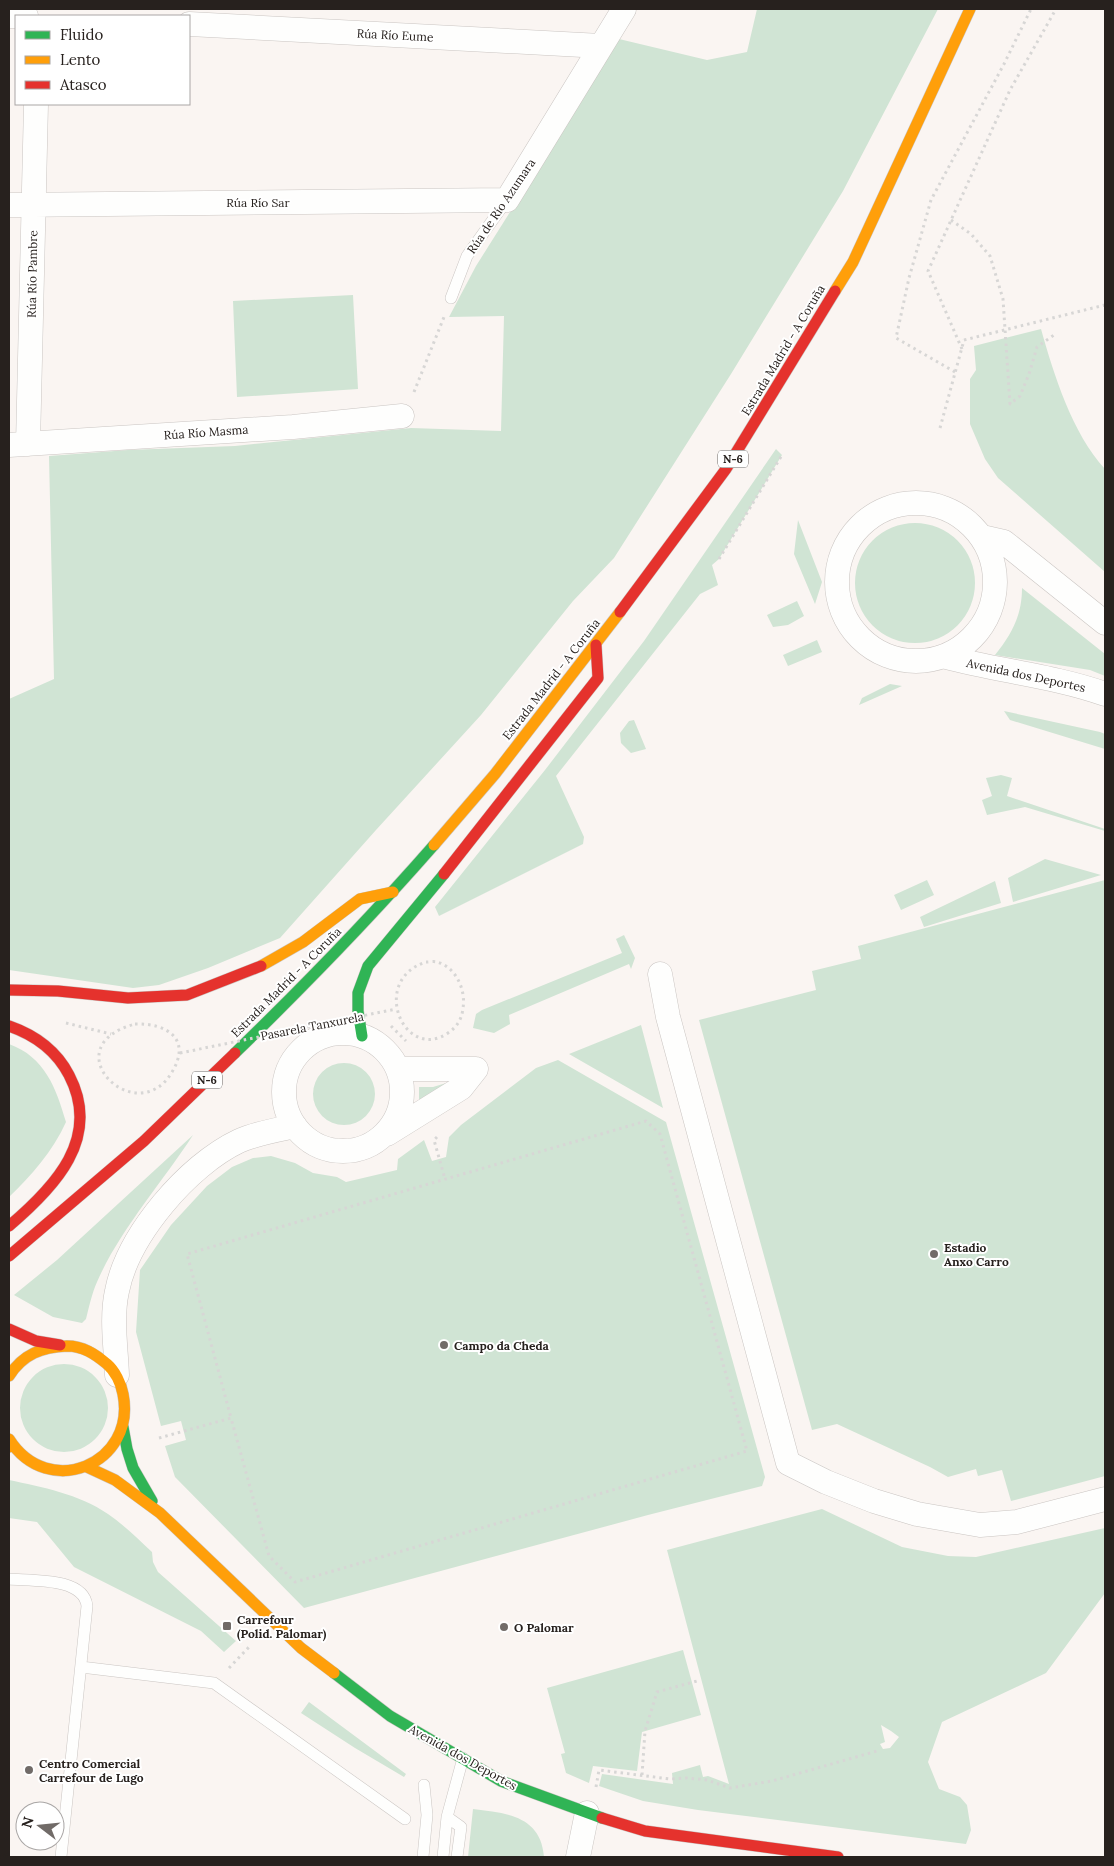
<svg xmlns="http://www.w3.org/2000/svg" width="1114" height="1866" viewBox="0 0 1114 1866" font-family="Lora,serif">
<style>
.green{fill:#d0e4d4;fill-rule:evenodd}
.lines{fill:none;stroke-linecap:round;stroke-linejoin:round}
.lane-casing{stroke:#cac5c2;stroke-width:12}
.street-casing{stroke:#cac5c2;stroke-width:25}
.fast-casing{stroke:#cac5c2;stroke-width:12}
.slow-casing{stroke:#cac5c2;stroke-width:12}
.jam-casing{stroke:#cac5c2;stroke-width:12}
.path{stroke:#d7d6d5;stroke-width:3;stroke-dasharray:2.5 4;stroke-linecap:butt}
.lane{stroke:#fefefd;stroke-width:11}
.street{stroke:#fefefd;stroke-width:24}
.fast{stroke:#30b455;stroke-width:11}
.slow{stroke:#ff9f0a;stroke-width:11}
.jam{stroke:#e5322d;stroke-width:11}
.path-bridge{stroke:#d7d6d5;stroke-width:3;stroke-dasharray:2.5 4;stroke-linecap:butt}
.poi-dot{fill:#716b68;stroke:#fff;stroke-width:2}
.labels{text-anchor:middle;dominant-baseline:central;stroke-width:4;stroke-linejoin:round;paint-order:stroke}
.shield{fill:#fff;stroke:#686462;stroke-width:1}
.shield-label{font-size:11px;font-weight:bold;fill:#27211e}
.street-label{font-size:12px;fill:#27211e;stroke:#fff}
.poi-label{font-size:12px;font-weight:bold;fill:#27211e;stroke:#fff;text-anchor:start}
</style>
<rect width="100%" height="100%" fill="#faf5f2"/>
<path class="green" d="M757,9H938L843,191L731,374L614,558L573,601L481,715L376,830L280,938L208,968L159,985L133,988L9,970V699L54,679L49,456L128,450L235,446L411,428L501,431L504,316L449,317L476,266L619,39L707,60L747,52Z
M353,295L358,389L237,397L233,301Z
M1041,329C1054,375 1072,433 1105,469V572L998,478L985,459L970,424V379L976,370L974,346Z
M776,449L782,455L719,559L712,565L718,585L700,594L556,776L584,837L583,844L439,916L435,907L545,770L644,641Z
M798,520L822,582L815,604L794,554Z
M855 583a60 60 0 1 1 120 0a60 60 0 1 1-120 0Z
M1022,588L1105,654V676L1090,670L995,655C1012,634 1022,615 1022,588Z
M797,601L804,616L788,625L773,627L767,615Z
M817,640L822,652L788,666L783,655Z
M890,684L902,686L859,705L862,698Z
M1004,711L1100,732L1105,734V749L1010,720Z
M634,720L646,749L631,753L621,743L620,733L629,721Z
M1001,775L1012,778L1007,796L1105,829V831L1025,807L987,815L982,800L992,796L986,778Z
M1045,859L1101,875L1013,902L1008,878Z
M927,880L934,895L901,910L894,895Z
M1105,880V1476L1011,1501L1002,1470L978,1476L976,1469L948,1477L930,1467L837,1424L812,1430L699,1020L816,990L812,971L861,959L858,946Z
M995,881L1001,903L924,927L920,917Z
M624,935L635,958L631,969L629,964L509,1015L510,1024L494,1033L473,1028L476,1014L482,1010L622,953L616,939Z
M641,1025L663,1108L569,1054Z
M9,1044C45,1057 56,1088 66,1122C53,1151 31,1176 9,1197Z
M558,1060L666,1122L765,1477L762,1486L648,1515L304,1608L175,1477L165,1446L186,1440L181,1421L161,1426L136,1332L140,1270L171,1225L207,1186L232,1167L253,1158L271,1156L295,1163L313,1173L337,1177L346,1182L397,1170L398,1159L424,1140L432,1161L446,1157L449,1137L461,1125L536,1068Z
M313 1094a31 31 0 1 1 62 0a31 31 0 1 1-62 0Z
M456,1080L419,1101V1087H433Z
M193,1135C162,1183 119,1231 97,1282C92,1293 89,1307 86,1319L82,1323L53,1317L14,1295L57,1260Z
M20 1408a44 44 0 1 1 88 0a44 44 0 1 1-88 0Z
M9,1480C42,1487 79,1494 108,1514C124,1525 138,1539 152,1552L153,1562L158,1572L236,1641L224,1652L201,1631L74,1567L37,1522L9,1518Z
M822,1509L902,1547L948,1556L976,1557L1105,1528V1593L1046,1673L942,1722L928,1762L939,1789L960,1797L967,1805L971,1830L966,1844L698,1810L643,1801L599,1786L602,1774L673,1784L672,1773L700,1765L703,1777L708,1776L729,1784L667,1550ZM881,1725L891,1731L899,1737L890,1748L883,1749L880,1744L885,1742Z
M683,1650L701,1715L642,1732L637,1771L593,1766L589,1783L566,1773L561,1754L565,1753L547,1688Z
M309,1702L406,1774L404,1777L355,1748L301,1713Z
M473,1809C507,1813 541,1816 544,1857H468Z"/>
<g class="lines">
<g class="lane-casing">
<path id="lane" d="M451,298L467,256L507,200
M9,1579C31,1581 84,1577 87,1606L61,1857
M81,1667L214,1683L405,1819
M447,1817L461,1827L457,1857
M423,1857L427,1815L424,1785
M443,1857L447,1817L463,1758"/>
</g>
<g class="street-casing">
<path id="street" d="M9,16H26
M189,24L601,46
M9,205L507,200L624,9
M28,444L36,104
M9,445L293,427L402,416
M837 582a79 79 0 1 1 158 0a79 79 0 1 1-158 0Z
M982,537L1004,542L1105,623
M946,657C999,671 1054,676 1105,694
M660,974L668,1017L788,1463L826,1482L874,1501L917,1514L980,1525L1017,1522L1105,1499
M284 1092a59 59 0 1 1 118 0a59 59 0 1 1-118 0Z
M398,1069H476
M387,1134L461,1088L476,1069
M117,1375C116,1348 111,1318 117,1291C128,1235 188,1165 239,1141C257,1133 276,1130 295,1126
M578,1857L587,1813"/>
</g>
<g class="fast-casing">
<path id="fast" d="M362,1036L358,1011V993L368,966L444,874
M235,1053C304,986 371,917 434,845
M123,1427L127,1449L133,1468L152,1501
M334,1673L390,1716L501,1781L602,1818"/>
</g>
<g class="slow-casing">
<path id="slow" d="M835,291L853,262L970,9
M434,845L495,774L620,612
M261,966L303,942L360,899L393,892
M9,1376C23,1354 42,1347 67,1346C83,1346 95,1354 107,1364C115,1371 121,1383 123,1394C137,1464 48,1501 9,1439
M9,1447L13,1446
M87,1467L115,1480L160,1513L301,1648L334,1673"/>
</g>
<g class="jam-casing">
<path id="jam" d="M620,612L726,469L835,291
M444,874L598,678L596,645
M9,990L58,991L128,998L187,995L261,966
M9,1026C35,1035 56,1050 69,1075C102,1138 55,1187 9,1226
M9,1256L144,1141L235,1053
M9,1329L36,1341L60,1345
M602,1818L645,1831L838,1857"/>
</g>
<path class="path" d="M951,220L971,234L990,256L1003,299L1010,404L1020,396L1029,374L1037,347L1054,335
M962,349L928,271L1010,90L1056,9
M955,372L896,338L909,278L931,200L1004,64L1031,9
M414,392L444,317
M940,428L964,340
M719,559L782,455
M426,962C429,962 434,961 437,962C456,967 466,990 463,1008C462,1019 457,1027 448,1033C404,1063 369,980 426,962Z
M66,1023L111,1034
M135,1024C167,1023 192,1039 172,1072C137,1132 50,1047 135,1024Z
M391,1026L406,1041
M437,1137L434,1140L445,1179
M159,1438L231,1418L269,1556L295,1582L747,1451L660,1134L646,1121L187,1254L231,1418
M229,1668L249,1647
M642,1775L645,1731L657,1692L697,1681
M596,1787L599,1770L670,1779L687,1778L707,1780L730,1788L772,1781L877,1751"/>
<use href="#lane" class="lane"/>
<use href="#street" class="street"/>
<use href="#fast" class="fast"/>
<use href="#slow" class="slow"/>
<use href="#jam" class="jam"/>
<path class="path-bridge" d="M964,340L1105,305
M180,1053L396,1009"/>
</g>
<g class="poi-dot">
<circle cx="934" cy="1254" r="5"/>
<circle cx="444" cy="1345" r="5"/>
<rect x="222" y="1621" width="10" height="10" rx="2.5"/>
<circle cx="504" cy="1627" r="5"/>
<circle cx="29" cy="1770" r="5"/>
</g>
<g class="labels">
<g class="shield">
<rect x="718" y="450.5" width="30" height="17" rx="4"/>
<rect x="192" y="1071.5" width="30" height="17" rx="4"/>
</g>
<g class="shield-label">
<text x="733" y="459">N-6</text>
<text x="207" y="1080">N-6</text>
</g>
<g class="street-label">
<text transform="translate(395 35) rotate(3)">Rúa Río Eume</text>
<text x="258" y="202">Rúa Río Sar</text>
<text transform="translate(501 206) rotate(-56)">Rúa de Río Azumara</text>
<text transform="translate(32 274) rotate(-89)">Rúa Río Pambre</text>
<text transform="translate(783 350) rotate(-59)">Estrada Madrid - A Coruña</text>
<text transform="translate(206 432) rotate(-4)">Rúa Río Masma</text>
<text transform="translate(1026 675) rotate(12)">Avenida dos Deportes</text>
<text transform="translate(551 679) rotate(-52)">Estrada Madrid - A Coruña</text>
<text transform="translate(286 982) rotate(-45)">Estrada Madrid - A Coruña</text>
<text transform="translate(312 1026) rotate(-11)">Pasarela Tanxurela</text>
<text transform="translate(463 1757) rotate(29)">Avenida dos Deportes</text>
</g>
<g class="poi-label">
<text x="944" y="1247">Estadio<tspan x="944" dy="14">Anxo Carro</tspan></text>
<text x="454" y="1345">Campo da Cheda</text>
<text x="237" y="1619">Carrefour<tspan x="237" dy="14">(Polid. Palomar)</tspan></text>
<text x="514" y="1627">O Palomar</text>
<text x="39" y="1763">Centro Comercial<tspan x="39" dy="14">Carrefour de Lugo</tspan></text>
</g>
</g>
<rect width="1114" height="1866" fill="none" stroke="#27211e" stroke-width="20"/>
<rect x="15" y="15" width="175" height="90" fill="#ffffff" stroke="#a9a6a5"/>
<rect x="25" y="31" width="25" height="8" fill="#30b455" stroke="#a9a6a5"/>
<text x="60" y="40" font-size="15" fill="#27211e">Fluido</text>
<rect x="25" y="56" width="25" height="8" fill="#ff9f0a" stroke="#a9a6a5"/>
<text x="60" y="65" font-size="15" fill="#27211e">Lento</text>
<rect x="25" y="81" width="25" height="8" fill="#e5322d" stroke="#a9a6a5"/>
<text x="60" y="90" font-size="15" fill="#27211e">Atasco</text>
<g transform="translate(40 1826) rotate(286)"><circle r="24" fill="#ffffff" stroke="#a9a6a5"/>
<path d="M0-4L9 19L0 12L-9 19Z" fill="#716b68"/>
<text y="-8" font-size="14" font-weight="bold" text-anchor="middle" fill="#27211e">N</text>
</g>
</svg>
